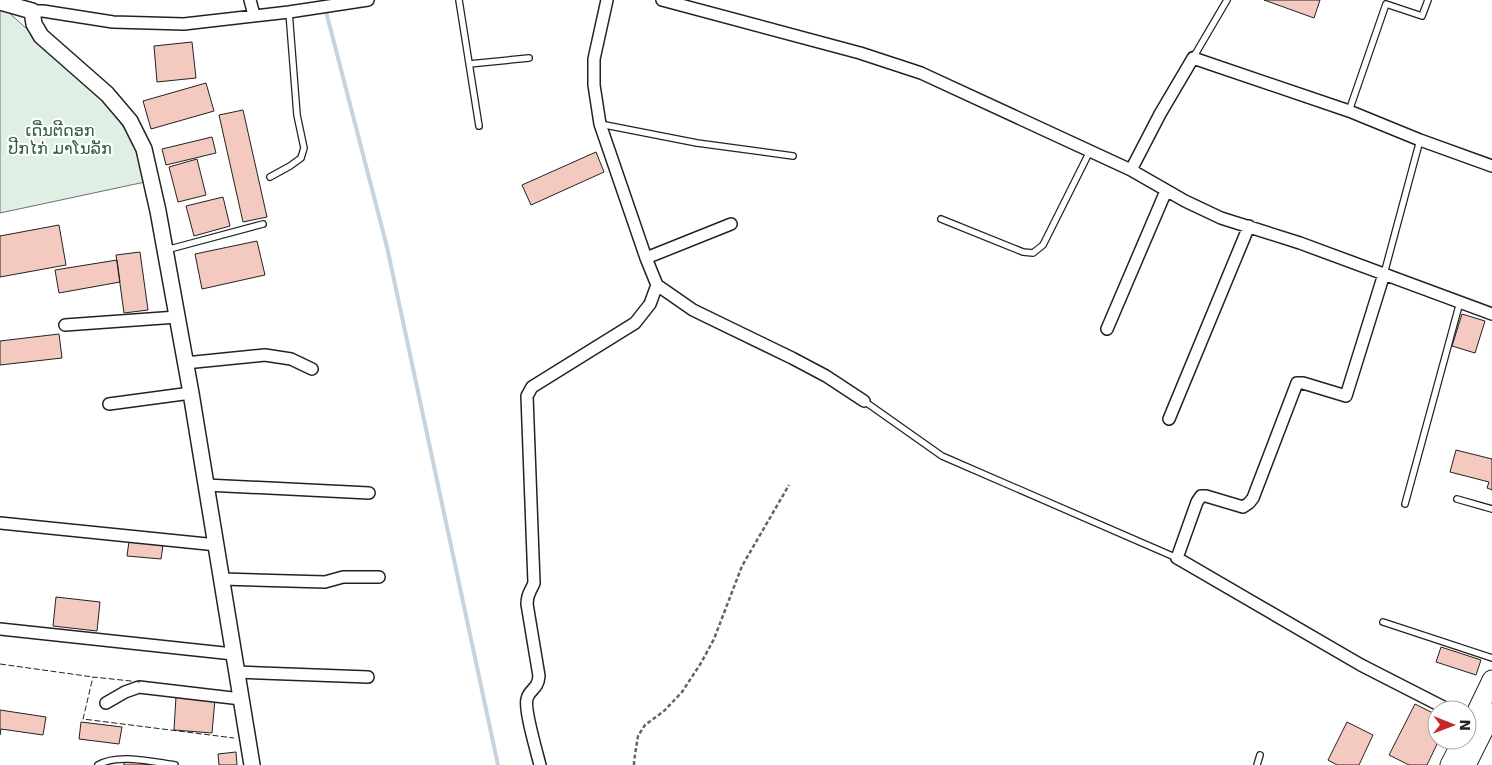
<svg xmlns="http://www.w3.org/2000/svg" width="1492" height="765" viewBox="0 0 1492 765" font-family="'DejaVu Sans','Noto Sans Lao',sans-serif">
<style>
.green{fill:#e0efe3;stroke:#6f6f6f}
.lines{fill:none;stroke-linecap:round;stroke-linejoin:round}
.stream{stroke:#c7d3dd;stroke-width:4}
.building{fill:#f3c9c0;stroke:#222}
.service-casing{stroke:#222;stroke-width:8}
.minor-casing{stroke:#222;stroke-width:14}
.tertiary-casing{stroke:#222;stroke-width:18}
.primary-casing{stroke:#222;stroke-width:21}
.path{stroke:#646464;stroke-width:2.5;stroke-dasharray:4 2.5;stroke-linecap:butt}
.service{stroke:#fff;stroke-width:5.5}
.minor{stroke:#fff;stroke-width:11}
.tertiary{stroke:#fff;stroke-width:15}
.primary{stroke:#fff;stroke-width:19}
.fence{stroke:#222;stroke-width:1;stroke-dasharray:6 2.5;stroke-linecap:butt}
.labels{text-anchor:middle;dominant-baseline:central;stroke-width:4;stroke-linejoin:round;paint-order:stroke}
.park-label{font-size:16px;fill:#2f5e38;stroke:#fff}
</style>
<rect width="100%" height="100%" fill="#fff"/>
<path class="green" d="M0,9L7,11L105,99L138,149L145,182L0,213Z"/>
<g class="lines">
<path class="stream" d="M323,0L387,247L498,765"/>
</g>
<path class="building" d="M1264,0H1320L1314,18Z
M192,42L196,78L157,82L154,46Z
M206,83L214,111L151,129L143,101Z
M243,110L267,217L243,222L219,115Z
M212,137L216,153L166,165L162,149Z
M596,152L604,172L531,205L522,185Z
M197,159L206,195L178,202L169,167Z
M223,197L230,226L194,236L186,206Z
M59,225L66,265L0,277V236Z
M257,241L265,275L202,289L195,254Z
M140,252L148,310L124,313L116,255Z
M117,260L120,282L59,293L55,270Z
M1462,314L1485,321L1475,353L1452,346Z
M59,334L62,358L0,365V341Z
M1456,450L1492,459V490L1487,488L1489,482L1450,472Z
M129,541L163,545L161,559L127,556Z
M56,597L100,602L97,631L53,626Z
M1441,647L1481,660L1476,675L1436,662Z
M176,696L215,699L212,733L174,730Z
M1415,704L1437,715V740H1439L1427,765H1409L1389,755Z
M0,710L46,717L43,735L1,729L0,735Z
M81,722L122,727L119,744L79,739Z
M1347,722L1373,735L1359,765H1337L1328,760Z
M236,752L237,765H219L218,754Z
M124,761L156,765H124Z"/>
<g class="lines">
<g class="service-casing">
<path id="service" d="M459,0L479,126
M1193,58L1227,0
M469,64L529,58
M1349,111L1386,4L1422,16L1428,0
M600,124L697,143L793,156
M270,177L290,166L301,158L304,148L297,115L289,12
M941,219L1023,252L1033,253L1043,245L1090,151
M166,250L263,224
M1384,274L1420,140
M864,401L942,456L1177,558
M1457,499L1492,509
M1405,504L1460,302
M1383,622L1492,658
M98,765C118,753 153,762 175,765
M1257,765L1260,755"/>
</g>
<g class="minor-casing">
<path id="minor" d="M250,0L254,15
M662,0L860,53L921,73L1131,170L1185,201L1221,218L1300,243L1492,314
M32,11H43L113,22L184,24L289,12L368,0
M1131,170L1160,114L1193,58L1349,111L1420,140L1492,166
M646,258L731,224
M1384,274L1346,396L1303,383H1297L1253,498L1249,503L1243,507L1206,496H1201L1197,502L1177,558L1361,665L1449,710
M657,285L693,310L792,358L826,376L864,401
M65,325L177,317
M1107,329L1166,191
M185,363L265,355L291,359L312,369
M109,404L191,393
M1169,419L1249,226
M206,485L369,493
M0,523L217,545
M222,579L325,582L343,577H379
M0,629L233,654
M236,672L368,677
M106,703L125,692L139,687L241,699
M540,765C537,753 524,709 527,699C529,689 538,690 539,676L527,604C527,593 531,591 534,583L527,396L532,387L635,323L650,304L657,285L646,258L600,124L594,85V59L607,0"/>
</g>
<g class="tertiary-casing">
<path id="tertiary" d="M0,2L32,11L34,24L41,36L107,94L130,121L144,149L158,211L191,393L252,765"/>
</g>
<g class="primary-casing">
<path id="primary" d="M1467,732L1492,680
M1450,765L1463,740
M1466,765L1492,713"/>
</g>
<path class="path" d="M634,765V761L638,736L645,725L664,711L682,692L701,663L714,639L742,566L789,485"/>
<use href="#service" class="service"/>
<use href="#minor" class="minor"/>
<use href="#tertiary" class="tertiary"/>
<use href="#primary" class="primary"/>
<path class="fence" d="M0,664L93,677
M140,682L93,677L83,719L234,738"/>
</g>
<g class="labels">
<g class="park-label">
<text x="60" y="130">ເດີ່ນຕີດອກ<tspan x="60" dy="18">ປີກໄກ່ ມາໂນລັກ</tspan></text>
</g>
</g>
<g transform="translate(1452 725) rotate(91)"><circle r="24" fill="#ffffff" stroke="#a7a7a7"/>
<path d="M0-4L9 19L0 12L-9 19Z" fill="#c62828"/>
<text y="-8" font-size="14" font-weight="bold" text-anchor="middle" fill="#222222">N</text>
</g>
</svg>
